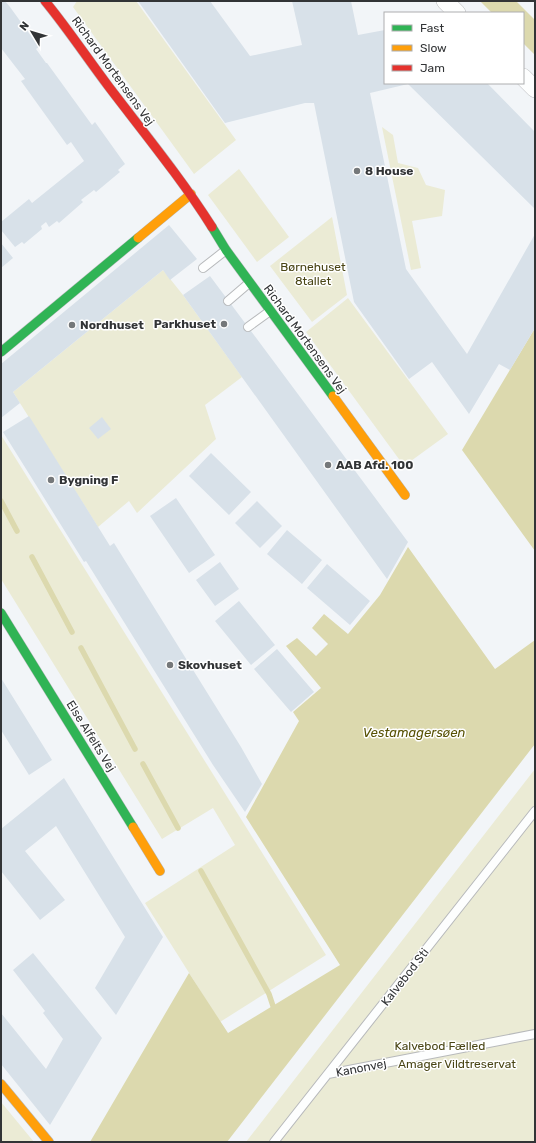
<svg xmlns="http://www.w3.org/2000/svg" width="536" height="1143" viewBox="0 0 536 1143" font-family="Rubik,sans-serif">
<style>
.green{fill:#ebebd5}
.water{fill:#dcd9ae}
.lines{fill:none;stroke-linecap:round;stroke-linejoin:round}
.stream{stroke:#dcd9ae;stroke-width:5.5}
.building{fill:#d8e1e9}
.lane-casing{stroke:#b7b9bb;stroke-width:10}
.street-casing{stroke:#b7b9bb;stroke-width:18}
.fast-casing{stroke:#b7b9bb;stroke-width:10}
.slow-casing{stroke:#b7b9bb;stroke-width:10}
.jam-casing{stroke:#b7b9bb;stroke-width:10}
.lane{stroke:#fdfefe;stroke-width:8}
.street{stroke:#fdfefe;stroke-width:17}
.fast{stroke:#30b455;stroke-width:9}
.slow{stroke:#ff9f0a;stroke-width:9}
.jam{stroke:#e5322d;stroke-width:9}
.poi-dot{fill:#75787a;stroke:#fff;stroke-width:1.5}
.labels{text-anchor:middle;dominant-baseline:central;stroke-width:3;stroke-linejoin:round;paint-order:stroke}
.street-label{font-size:12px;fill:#323436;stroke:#fff}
.poi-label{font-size:12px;font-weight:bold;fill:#323436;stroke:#fff;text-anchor:start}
.park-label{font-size:12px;fill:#494515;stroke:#fff}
.water-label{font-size:13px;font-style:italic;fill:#585204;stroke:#fff}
</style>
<rect width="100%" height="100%" fill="#f2f5f8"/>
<path class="green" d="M77,1H136L236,140L194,174L73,7Z
M382,127L393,135L398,163L418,168L426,185L445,190L442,216L412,221L421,268L411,270Z
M239,169L289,237L257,262L208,195Z
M332,217L347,295L312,322L270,266Z
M163,270L183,295L242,377L205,405L216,439L137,513L129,501L98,527L13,392Z
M348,298L448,434L404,466L306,332Z
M1,435L326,955L220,1022L145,903L235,845L213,808L162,839L1,579Z
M535,769V1142H246Z
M1,1102L34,1142H1Z"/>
<path class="water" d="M480,1H516L535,20V55L523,43V13H492Z
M535,328V551L462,450Z
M408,547L495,669L535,640V744L227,1142H90L189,973L228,1033L340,965L246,817L299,721L293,712L321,688L286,646L297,638L316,656L328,644L312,628L324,614L348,634L380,595Z"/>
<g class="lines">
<path class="stream" d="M1,501L17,531
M32,557L72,632
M81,648L135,749
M143,764L178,828
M201,871L269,994L273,1006"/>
</g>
<path class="building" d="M1,1H5L10,7L39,47L36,49L46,63H47L92,125L95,122L125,164L118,170L120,172L96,192L94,190L81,200L83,202L59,223L57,221L49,227L46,222L41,226L42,229L24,244L22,242L15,247L1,230V222L29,199L32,203L84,161L71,142L67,145L21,81L25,79L1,48Z
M138,1H210L250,56L302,45L292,1H351L358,35L385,30V83H487L535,132V209L408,84L370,93L406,269L467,354L535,234V328L510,370L499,364L469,414L432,362L409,379L354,302L314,103H305L225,123Z
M169,225L197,259L170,280L163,270L13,392L20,403L1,418V364Z
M1,243L13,258L1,268Z
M210,276L408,542L387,579L183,295Z
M29,416L110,546L114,543L241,747L262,784L245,812L213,765L86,561L84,562L3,432Z
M102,417L111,429L98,439L89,428Z
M211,453L251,492L229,515L189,476Z
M176,498L215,555L189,573L150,516Z
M257,501L282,526L260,548L235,523Z
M287,530L322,560L302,584L267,554Z
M220,562L239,589L215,606L196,580Z
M327,564L370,601L350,625L307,588Z
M239,601L275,645L251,665L215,621Z
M277,649L314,692L291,712L254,669Z
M1,678L52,760L29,775L1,730Z
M64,778L163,937L116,1015L95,988L125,937L56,826L25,851L65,900L40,920L1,871V829Z
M33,953L102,1038L50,1125L1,1064V1013L46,1069L63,1039L43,1013L45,1011L13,970Z"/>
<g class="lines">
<g class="lane-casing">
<path id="lane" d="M203,268L226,250
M228,301L249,283
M248,327L270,311
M328,1074L535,1034
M274,1142L535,811"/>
</g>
<g class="street-casing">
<path id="street" d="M445,1L457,13
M523,77L535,89"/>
</g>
<g class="fast-casing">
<path id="fast" d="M212,227L226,250L333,396
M1,352L138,238
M1,613L133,827"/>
</g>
<g class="slow-casing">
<path id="slow" d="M138,238L191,194
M333,396L405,495
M133,827L160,871
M1,1084L49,1142"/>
</g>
<g class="jam-casing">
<path id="jam" d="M45,1C68,29 87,58 109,87C144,133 181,178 212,227"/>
</g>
<use href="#lane" class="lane"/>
<use href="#street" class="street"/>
<use href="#fast" class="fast"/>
<use href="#slow" class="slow"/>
<use href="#jam" class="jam"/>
</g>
<g class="poi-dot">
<circle cx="357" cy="171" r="4"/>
<circle cx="224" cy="324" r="4"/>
<circle cx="72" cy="325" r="4"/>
<circle cx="328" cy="465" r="4"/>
<circle cx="51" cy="480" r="4"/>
<circle cx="170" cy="665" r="4"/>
</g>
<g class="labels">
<g class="street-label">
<text transform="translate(113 71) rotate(54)">Richard Mortensens Vej</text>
<text transform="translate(305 339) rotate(54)">Richard Mortensens Vej</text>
<text transform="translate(91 736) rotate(58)">Else Alfelts Vej</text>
<text transform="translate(405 977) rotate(-52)">Kalvebod Sti</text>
<text transform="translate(361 1068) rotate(-11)">Kanonvej</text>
</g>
<g class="poi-label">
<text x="365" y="171">8 House</text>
<text x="216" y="324" text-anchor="end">Parkhuset</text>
<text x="80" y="325">Nordhuset</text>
<text x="336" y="465">AAB Afd. 100</text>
<text x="59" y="480">Bygning F</text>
<text x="178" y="665">Skovhuset</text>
</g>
<g class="park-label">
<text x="313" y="267">Børnehuset<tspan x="313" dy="14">8tallet</tspan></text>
<text x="440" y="1046">Kalvebod Fælled</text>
<text x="457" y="1064">Amager Vildtreservat</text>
</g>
<g class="water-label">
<text x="414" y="732">Vestamagersøen</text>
</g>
</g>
<rect width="536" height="1143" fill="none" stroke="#323436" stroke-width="4"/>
<rect x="384" y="12" width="140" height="72" fill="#ffffff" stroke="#adaeaf"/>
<rect x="392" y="25" width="20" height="6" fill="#30b455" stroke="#adaeaf"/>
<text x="420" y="32" font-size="12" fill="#323436">Fast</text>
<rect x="392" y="45" width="20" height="6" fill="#ff9f0a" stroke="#adaeaf"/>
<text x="420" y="52" font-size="12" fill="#323436">Slow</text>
<rect x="392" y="65" width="20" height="6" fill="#e5322d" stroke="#adaeaf"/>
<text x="420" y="72" font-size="12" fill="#323436">Jam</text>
<g transform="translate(32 32) rotate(308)" stroke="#ffffff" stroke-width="3" paint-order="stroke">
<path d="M0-3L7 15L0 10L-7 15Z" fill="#323436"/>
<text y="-6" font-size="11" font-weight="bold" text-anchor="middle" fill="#323436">N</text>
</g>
</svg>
